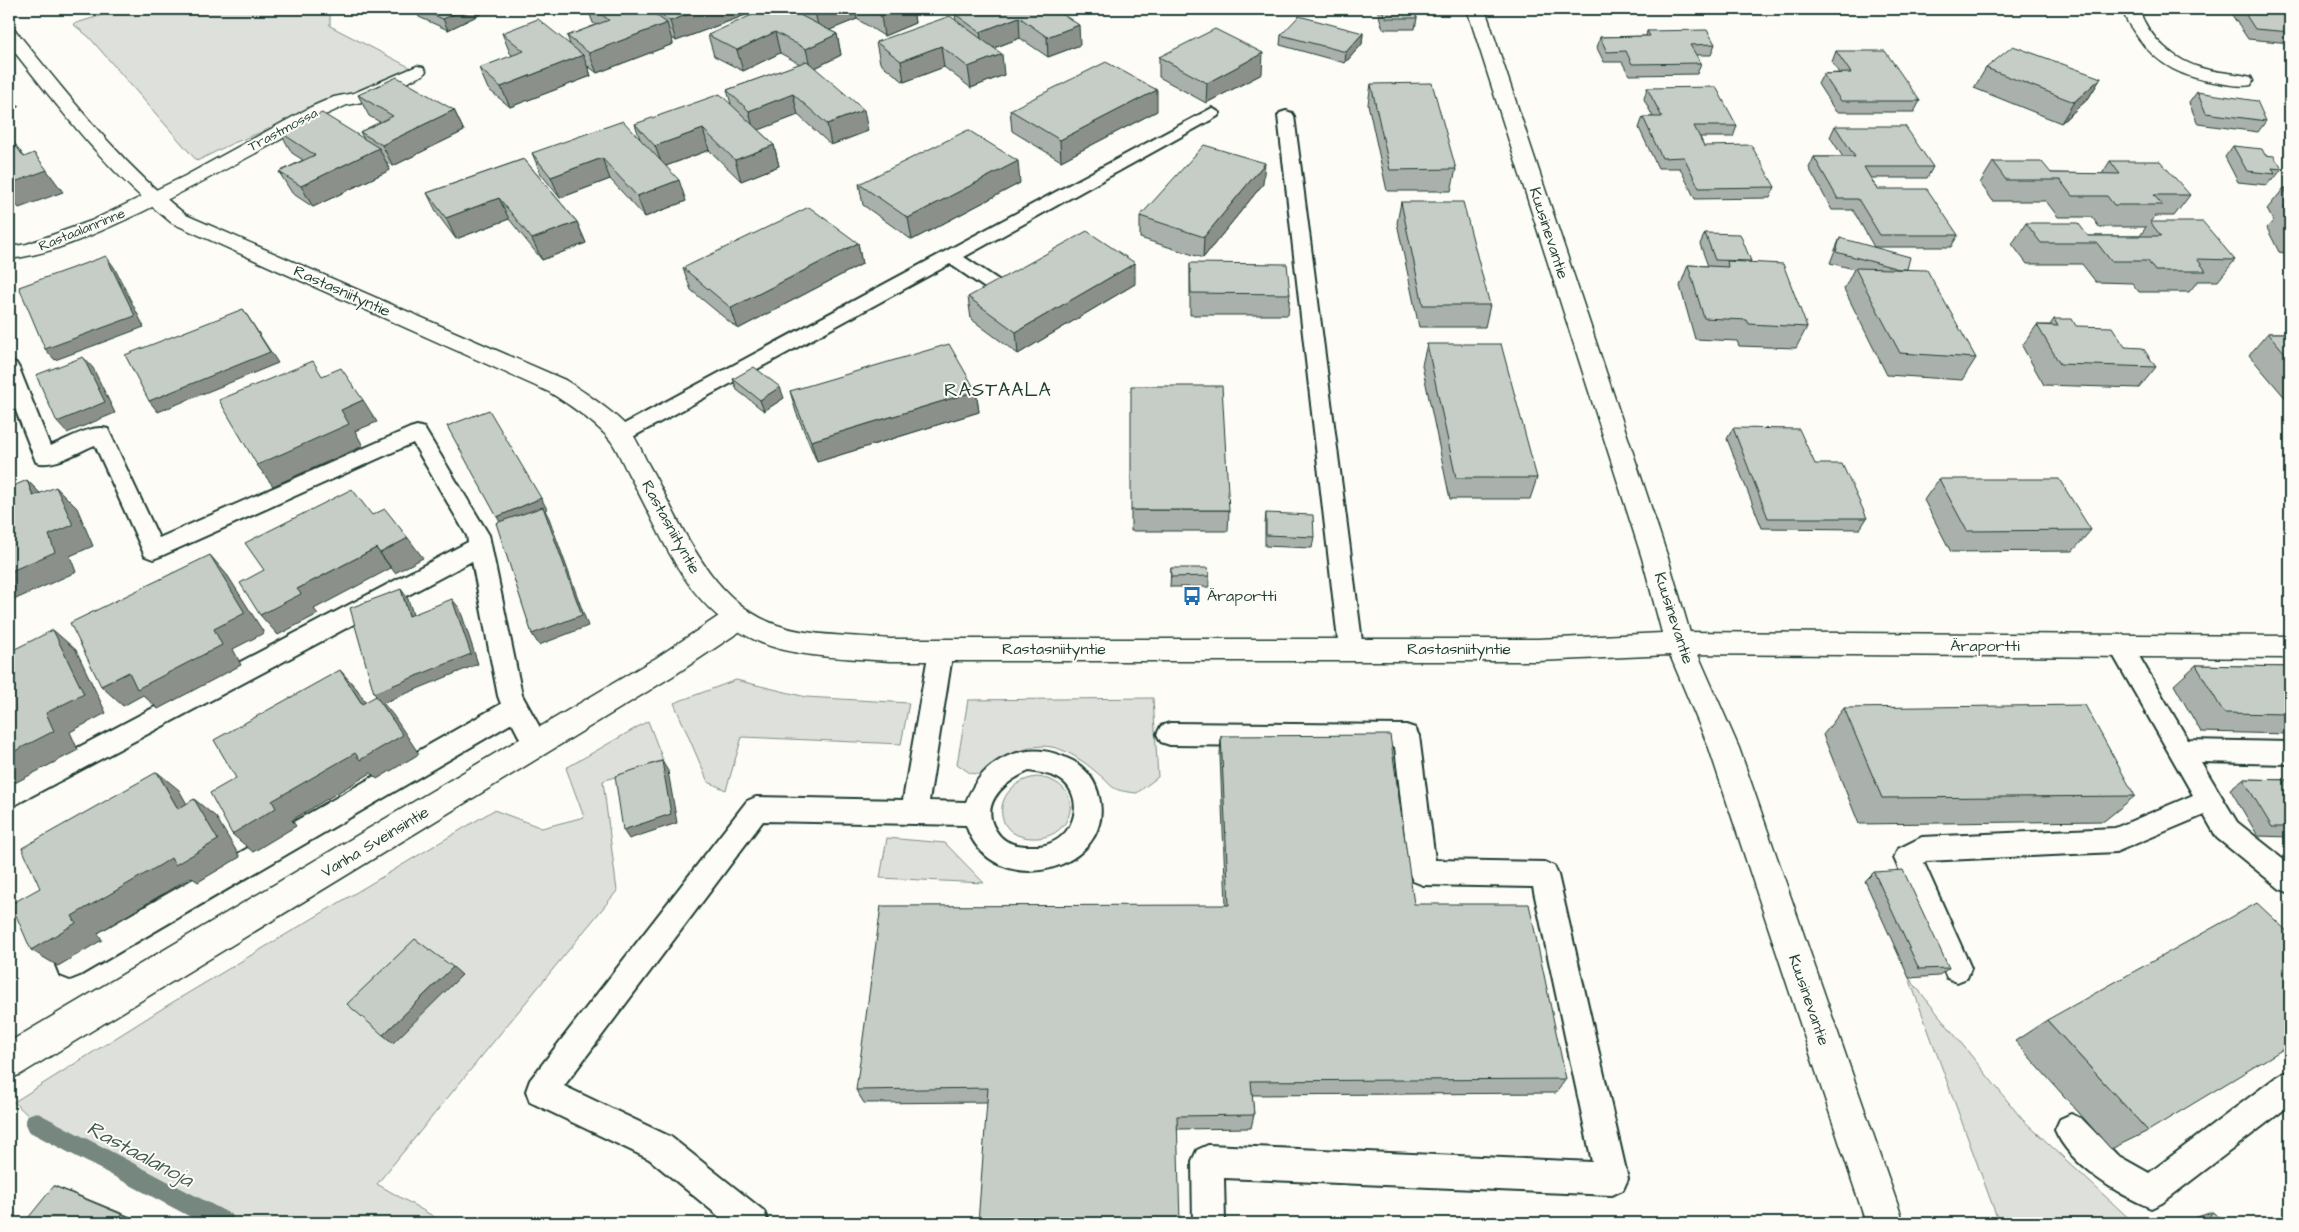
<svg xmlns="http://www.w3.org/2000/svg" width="2299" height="1232" viewBox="0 0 2299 1232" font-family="'Architects Daughter',sans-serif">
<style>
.green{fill:#dde0db;stroke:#7e8e88}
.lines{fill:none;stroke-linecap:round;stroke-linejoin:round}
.stream{fill:#75877f;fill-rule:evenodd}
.service-casing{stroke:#1f3d34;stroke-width:4}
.minor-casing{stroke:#1f3d34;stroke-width:3}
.tertiary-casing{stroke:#1f3d34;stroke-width:3}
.service{fill:#fdfcf7;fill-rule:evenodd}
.minor{fill:#fdfcf7;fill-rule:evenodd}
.tertiary{fill:#fdfcf7;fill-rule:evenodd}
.wall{fill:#aab0ab;stroke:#1f3d34}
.shaded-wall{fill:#8b908b;stroke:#1f3d34}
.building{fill:#c6cdc7;stroke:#1f3d34}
.labels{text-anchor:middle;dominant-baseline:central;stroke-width:4;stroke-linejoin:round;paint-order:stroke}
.far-street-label{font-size:14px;fill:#1f3d34;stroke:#fdfcf7}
.street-label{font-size:16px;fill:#1f3d34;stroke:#fdfcf7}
.poi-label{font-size:16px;fill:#1f3d34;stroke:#fdfcf7;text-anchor:start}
.quarter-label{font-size:19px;letter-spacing:1px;fill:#1f3d34;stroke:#fdfcf7}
.near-water-label{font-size:21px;font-style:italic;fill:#435c53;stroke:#fdfcf7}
</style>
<rect width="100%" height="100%" fill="#fdfcf7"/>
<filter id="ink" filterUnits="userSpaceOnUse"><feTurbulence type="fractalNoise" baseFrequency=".02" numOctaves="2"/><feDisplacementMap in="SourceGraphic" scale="10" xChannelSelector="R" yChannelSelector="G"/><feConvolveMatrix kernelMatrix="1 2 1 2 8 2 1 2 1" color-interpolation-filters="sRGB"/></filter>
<g filter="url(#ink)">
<path class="green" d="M122,9H330V26L417,71L231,144L197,161L89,37L73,24Z
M736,680L806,697L909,703L901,744L742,737L726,790L708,782L674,703Z
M1153,698L1158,777L1137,793C1108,790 1116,788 1095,771C1049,733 1027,742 982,775L970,773L957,764L968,700Z
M648,721L663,760L603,781L617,891L377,1184L445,1223H224L36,1123L14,1102L168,1005L494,810L542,828L584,817L566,768Z
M1037,777C1088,782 1076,841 1031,838C989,836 993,782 1037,777Z
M887,838L945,843L984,883L880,878Z
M1909,978L2022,1119L2134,1223H1999Z"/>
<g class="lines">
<path class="stream" d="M36,1112L232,1215L235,1223H202L28,1131L25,1123L28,1115Z"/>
<g class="service-casing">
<path id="service" d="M1212,108L1220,113L1218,116L964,257L1018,293L1021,297L1018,301L1011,303L1004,301L950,264L627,440L620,442L613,440L609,435L613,430Z
M1286,111L1292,113L1294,116L1363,649L1360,656L1351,659L1342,656L1339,649L1278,116L1280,113Z
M9,361L16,363L19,368L50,446C67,440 91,424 108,429L159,538L410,428L417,426L424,428L489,535L522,695L549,744L545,752L536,755L527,752L512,723L80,975L70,979L60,975L56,965L60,955L501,704L498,696L472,561L9,808V784L468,542L467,536L413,443L161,556L153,559L145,556L95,445C79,451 54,468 36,462L9,393Z
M2120,636L2129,639L2188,740L2290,742V764L2201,762L2237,822L2290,864V893L2280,889L2217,838L2204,815L2116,852L1926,861L1924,863L1971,968L1967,978L1957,982L1947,978L1894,858L1898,849L1922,837L2115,828L2193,795L2108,646L2111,639Z
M941,640L950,643L953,650L929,801L966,802C975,780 986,766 1008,756C1032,747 1050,749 1073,761C1087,769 1096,782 1099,797C1117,869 993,906 966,825L763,821L564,1086L671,1137L764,1211L768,1223H727L649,1159L530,1102L526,1091L530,1080L747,801L756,797L903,800L929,650L932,643ZM1029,771C1041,773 1055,774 1065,783C1083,801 1075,833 1051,843C1043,847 1034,846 1025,846C1016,845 1008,844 1001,837C975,808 1001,783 1029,771Z
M1170,723L1406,725L1415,728L1419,736L1435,860L1544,862L1554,866L1558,875L1628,1179L1623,1190L1612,1195L1224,1178L1225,1223H1193L1192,1161L1197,1150L1208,1145L1592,1162L1533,887L1423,885L1413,881L1409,872L1395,747L1170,745L1161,742L1157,734L1161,726Z
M2290,1071V1105L2162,1203L2151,1208C2117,1194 2070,1165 2055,1130L2060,1119L2071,1114L2082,1119L2117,1155L2149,1173L2279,1075Z"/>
</g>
<g class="minor-casing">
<path id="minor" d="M2123,9H2139C2148,38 2176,62 2205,69C2220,73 2236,73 2251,77L2253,81L2251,85C2241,87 2230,85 2220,83C2185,78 2157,66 2137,36C2131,27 2124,19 2123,9Z
M417,66L423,67L426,71L423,75L367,101L347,105L325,115C264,149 203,182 140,213C99,232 55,254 9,259V247L27,244L91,221L185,176L311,107L334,97L354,93Z
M738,607L748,610L752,618L748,626L676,674L21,1074L9,1079V1042L656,658L728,610Z
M1679,632L2290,636V658L1679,654L1669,651L1665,643L1669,635Z"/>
</g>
<g class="tertiary-casing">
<path id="tertiary" d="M1467,9H1485L1668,558L1693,643L1739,748L1904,1223H1866L1709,748L1670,655L1538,661H890C851,658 799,658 762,643C685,611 666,541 629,475C623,464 618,451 611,441C598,424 567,403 549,392L172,223C107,172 60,109 9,45V29L15,30C69,96 119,162 186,215L565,380C586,393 613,411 629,429C636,438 642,452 647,462C681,521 707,600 777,625C811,637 854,635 890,639H1538L1662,633L1642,558Z"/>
</g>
<use href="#service" class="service"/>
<use href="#minor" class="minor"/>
<use href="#tertiary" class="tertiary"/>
</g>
<path class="wall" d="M415,9H485L487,11L448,30L419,17Z
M588,9H647L650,11L649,9H750L751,13L676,41L672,38L673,44L597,73L588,66L591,76L510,107L488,89L479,68L513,56L510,53L502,33L570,44L567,36L596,25L593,23Z
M793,9H913L915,23L884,36L857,19L829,30L837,34L841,55L815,68L868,131L831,145L798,115L758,130L774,145L779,166L741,181L709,150L666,166L686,201L645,217L610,179L560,198L541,174L532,153L640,139L635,124L731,104L727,90L800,64L780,53L743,71L714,56L708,35L794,12Z
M1055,9L1080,45L1048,57L1020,38L994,48L1004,75L971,88L944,67L904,82L880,63L876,42L956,21L955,14Z
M1377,9H1414L1417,18L1415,29H1383Z
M2228,9H2290V43L2248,39Z
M1647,31L1715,44L1711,55H1696L1701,63L1697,74L1629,75L1622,62H1604L1597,48L1600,37L1646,36Z
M1363,33L1362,44L1345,63L1280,45L1281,35Z
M1836,51L1920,101L1914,112H1836L1818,84L1823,74L1839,73L1832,62Z
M1159,57L1262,74L1206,103L1159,77Z
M2290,58V80L2283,69Z
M1986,68L2101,78L2088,99L2061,123L1974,88Z
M1371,84L1456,169L1451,191H1387L1368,104Z
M1647,88L1737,126L1733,137H1700L1704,146L1775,187L1770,198L1695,199L1680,168H1658L1639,128L1643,117H1653L1644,99Z
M2197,92L2266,121L2258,132L2198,124L2189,103Z
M358,95L454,110L464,131L393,166L386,162L390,170L313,207L292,193L279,172L303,160L292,153L280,132L364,139L360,132L380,122L369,116Z
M1010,110L1157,111L1061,161L1012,131Z
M1835,126L1933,167L1927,178H1871L1877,189L1958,235L1951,247H1874L1853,210H1832L1809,168L1814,157H1843L1830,137Z
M2233,146L2265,155L2282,169L2273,180H2271L2267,185L2238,182L2225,157Z
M524,159L577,222L586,243L542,260L509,219L456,239L438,215L427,193Z
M2110,161L2190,195L2174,216H2155L2150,222L2235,260L2218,281H2198L2189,292H2139L2132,283L2096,282L2082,264H2027L2012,244L2026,223L2088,236H2140L2146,227H2099L2092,217H2058L2046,201H1993L1980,183L1993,162L2051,173L2102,174Z
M1020,183L912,240L863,205L859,184Z
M1263,184L1203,258L1140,238V216Z
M2284,188L2290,189V254L2279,252L2267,228L2273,221L2267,209Z
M1401,202L1490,305L1485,327H1419L1397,223Z
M1705,233L1751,261L1750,262L1807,327L1796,348L1739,346L1737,341L1695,339L1680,286L1688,265L1708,266L1700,244Z
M1840,238L1907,269L1976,358L1962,380L1887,375L1844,289L1854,269L1830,263L1835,250Z
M858,243L862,264L738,329L691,290L683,268Z
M1190,263L1290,294L1288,315H1190Z
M1135,284L1018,354L971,319L968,297Z
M2054,319L2125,347L2156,367L2139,388L2044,385L2022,346L2037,325H2050Z
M2268,333H2290V400H2287L2249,355Z
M1427,344L1537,478L1530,499H1450L1422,365Z
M733,379L784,398L764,411L737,390Z
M790,391H976L979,412L817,462L796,412Z
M1733,428L1815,464L1867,518L1860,529L1762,528L1727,439Z
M1939,479L2091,530L2073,551L1951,552L1924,500Z
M1131,510H1229L1228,531H1131Z
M1266,513L1314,537L1312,548L1265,546V524Z
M1171,568L1209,576V587H1170Z
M2196,665L2290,667V734L2201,732L2174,685Z
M1844,708L2135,796L2104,821L1859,824L1823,735Z
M1221,736L1414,904L1566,1079L1556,1093L1252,1095L1254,1115L1251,1128L1178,1129L987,1102L864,1103L856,1090L1226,905L1220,755Z
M2243,779L2290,780V837L2258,836L2230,789Z
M1874,872L1949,968L1938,976L1909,978L1865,881Z
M2047,1020L2148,1131L2111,1149L2015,1041Z
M2212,1212L2228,1223H2183V1222Z"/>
<path class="shaded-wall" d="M465,9H485L487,11L448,30L443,19Z
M702,9H750L751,13L676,41L670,21Z
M827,9H855L857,19L820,34L815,13Z
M897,9H913L915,23L884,36L881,16Z
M1019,17L1020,38L983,52L980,32Z
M667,23L673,44L597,73L589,53Z
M1079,25L1080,45L1048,57L1047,37Z
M775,32L780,53L743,71L737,50Z
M1363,33L1362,44L1345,63L1346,52Z
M837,34L841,55L811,70L806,49Z
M941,46L944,67L904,82L901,61Z
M1263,53L1262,74L1206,103L1207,83Z
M1002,54L1004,75L971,88L968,67Z
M583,55L591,76L510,107L501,87Z
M2101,78L2088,99L2061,123L2074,102Z
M1157,90V111L1061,161L1060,140Z
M793,94L798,115L754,132L749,111Z
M10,96L19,107L9,110V97Z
M454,110L464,131L393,166L382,145Z
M864,110L868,131L831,145L827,124Z
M703,129L709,150L663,167L655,146Z
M9,136L37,174L34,153L63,192L19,208L9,196V184L24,157Z
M774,145L779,166L741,181L735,160Z
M379,148L390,170L313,207L301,186Z
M602,158L610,179L560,198L551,177Z
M1018,161L1020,183L912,240L908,218Z
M1265,163L1263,184L1203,258L1204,237Z
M679,180L686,201L645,217L637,196Z
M499,198L509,219L456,239L446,218Z
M577,222L586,243L542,260L532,239Z
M858,243L862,264L738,329L731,308Z
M106,256L114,267L144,327L55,360L45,349Z
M1135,263V284L1018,354L1016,332Z
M243,309L278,363L158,412L149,401Z
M83,357L93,368L115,413L67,433L57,422Z
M780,387L784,398L764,411L760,400Z
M976,391L979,412L817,462L811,441Z
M363,400L377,422L355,431L363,446L273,486L257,465L341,410Z
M27,480L48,501L33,496Z
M56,487L77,508L93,546L70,556L76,572L9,602V572L49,535Z
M541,498L547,509L545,510L549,518L588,626L539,645L532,634L504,528L497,517Z
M408,538L423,558L395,573L380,553Z
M376,548L391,568L314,609L318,614L278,635L260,615L297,589Z
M210,555L228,576L264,633L233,649L241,665L158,709L143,695L123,706L101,686L214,629Z
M401,589L408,599L417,626L409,616Z
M452,599L460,609L478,664L383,703L393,715L419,754L377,779L371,773L292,820L296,826L253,852L232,834L272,801L376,696L374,693Z
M53,630L76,650L106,713L70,732L78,750L9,786V754L46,713Z
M340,670L357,689L379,723L362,704Z
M662,761L668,771L677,823L629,839L623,830Z
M157,772L179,790L200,827L178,809Z
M194,799L216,817L240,857L198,882L191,877L98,933L102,940L58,966L31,950L72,916Z
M453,967L462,975L393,1043L383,1035Z
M54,1186L70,1192L143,1222V1223H124Z"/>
<path class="building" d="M420,9H465L443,19Z
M594,9H647L667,23L589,53L567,36L609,20Z
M654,9H702L670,21Z
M765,9H788L837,34L806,49L775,32L737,50L708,35Z
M808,9H827L815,13Z
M870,9H897L881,16Z
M969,9H1055L1079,25L1047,37L1019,17L980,32L955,14Z
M1382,9H1414L1417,18H1385Z
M2242,9H2290V32L2255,29Z
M950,16L1002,54L968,67L941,46L901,61L876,42Z
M1299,16L1363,33L1346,52L1281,35Z
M538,19L583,55L501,87L479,68L524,51L502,33Z
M1215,29L1263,53L1207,83L1159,57Z
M1707,30L1715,44L1690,45L1701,63L1632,64L1626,51L1607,52L1600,37L1650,36L1647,31Z
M2013,46L2101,78L2074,102L1986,68Z
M1836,51H1885L1920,101H1841L1823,74L1851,73Z
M807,61L864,110L827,124L793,94L749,111L727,90Z
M1106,62L1157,90L1060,140L1010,110Z
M397,77L454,110L382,145L360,132L393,116L358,95Z
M1432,83L1456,169L1390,170L1371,84Z
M1716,87L1737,126H1694L1704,146L1751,145L1775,187L1699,188L1684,157L1662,158L1643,117H1662L1647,88Z
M2197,92L2257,101L2266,121L2206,113Z
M720,94L774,145L735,160L703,129L655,146L635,124Z
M322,113L379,148L301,186L279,172L315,155L280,132Z
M623,121L679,180L637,196L602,158L551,177L532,153Z
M1835,126H1905L1933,167H1864L1877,189H1927L1958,235H1880L1858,199H1838L1814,157H1855Z
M968,130L1018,161L908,218L859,184Z
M9,136L24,157L34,153L47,170L9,184Z
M1204,145L1265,163L1204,237L1140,216Z
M2233,146L2262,149L2265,155L2274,156L2282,169L2272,168L2275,174L2247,171Z
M524,159L577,222L532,239L499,198L446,218L427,193Z
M2110,161H2160L2190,195H2154L2162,205H2114L2107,196H2072L2060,180H2006L1993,162H2042L2051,173L2120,174Z
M2284,188L2290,189V200Z
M1401,202H1463L1490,305H1423Z
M809,207L858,243L731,308L683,268Z
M2284,207L2290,208V218Z
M2150,222H2203L2235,260L2197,259L2206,271H2155L2148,261H2111L2097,243H2041L2026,223H2078L2088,236H2161Z
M1087,231L1135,263L1016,332L968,297Z
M1705,233L1740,234L1751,261L1715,260Z
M1840,238L1910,257L1907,269H1899L1836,252Z
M106,256L135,316L45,349L19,287Z
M1727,261L1783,264L1807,327L1749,324L1747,320L1704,318L1688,265L1728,267Z
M1190,263L1287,264L1290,294L1191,293Z
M1855,268L1927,270L1976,358L1900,353Z
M243,309L270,352L149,401L125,355Z
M2054,319H2072L2076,326L2112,327L2125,347L2143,348L2156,367L2060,364L2037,325L2058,326Z
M2268,333H2290V359Z
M949,344L976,391L811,441L790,391Z
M1427,344H1501L1537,478H1456Z
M83,357L105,402L57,422L36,375Z
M313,361L322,376L341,368L363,400L341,410L349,424L257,465L219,400Z
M754,367L780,387L760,400L733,379Z
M1131,386H1222L1229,510H1131Z
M489,410L541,498L497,517L447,426Z
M1733,428L1799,429L1815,464H1842L1867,518H1768Z
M1939,479H2059L2091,530L1967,531Z
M27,480L33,496L56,487L73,525L49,535L55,552L9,572V488Z
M352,489L372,515L385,509L408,538L380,553L376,548L297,589L301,594L260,615L240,583L264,570L245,543Z
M543,507L582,615L532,634L496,523Z
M1266,513L1313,515L1314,537L1266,535Z
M210,555L245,613L214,629L222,645L137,689L129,672L101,686L70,623Z
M1171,568H1208L1209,576L1171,577Z
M401,589L409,616L452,599L471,654L374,693L350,608Z
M53,630L84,694L46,713L54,731L9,754V652Z
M2196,665L2290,667V714L2224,713Z
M340,670L362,704L376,696L403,735L360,760L355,753L272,801L276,808L232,834L210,793L236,778L214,740Z
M2085,705L2135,796L1882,798L1844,708Z
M1390,735L1414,904H1529L1566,1079L1251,1081L1254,1115L1177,1116L1180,1223H978L988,1088L856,1090L881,906L1229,905L1221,736Z
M662,761L671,814L623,830L615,776Z
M157,772L178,809L194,799L218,840L175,865L171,858L162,864L72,916L76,923L31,950L11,904L40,888L22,848Z
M2243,779L2290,780V827H2272Z
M1903,870L1949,968L1919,969L1874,872Z
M2257,903L2290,934V1045L2148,1131L2047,1020Z
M415,939L453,967L383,1035L347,1004Z
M54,1186L128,1217L124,1223H24Z
M2212,1212L2228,1223H2206Z"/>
</g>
<defs>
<g id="bus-bare" transform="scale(1.5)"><path d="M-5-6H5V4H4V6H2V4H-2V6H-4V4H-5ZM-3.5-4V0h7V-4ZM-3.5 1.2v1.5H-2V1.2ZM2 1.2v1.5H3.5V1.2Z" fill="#1f6fb2" stroke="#fdfcf7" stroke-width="2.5" paint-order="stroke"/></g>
</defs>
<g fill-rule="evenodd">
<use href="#bus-bare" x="1192" y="596"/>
</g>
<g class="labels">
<g class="far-street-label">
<text transform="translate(283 130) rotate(-28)">Trastmossa</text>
<text transform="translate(82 230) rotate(-22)">Rastaalanrinne</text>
</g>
<g class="street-label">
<text transform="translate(1549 233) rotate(72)">Kuusinevantie</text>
<text transform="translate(342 291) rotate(24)">Rastasniityntie</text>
<text transform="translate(671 527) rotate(61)">Rastasniityntie</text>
<text transform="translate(1674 618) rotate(72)">Kuusinevantie</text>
<text x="1985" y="646">Äraportti</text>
<text x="1054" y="649">Rastasniityntie</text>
<text x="1459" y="649">Rastasniityntie</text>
<text transform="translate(375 842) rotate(-31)">Vanha Sveinsintie</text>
<text transform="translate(1809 1000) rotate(71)">Kuusinevantie</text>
</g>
<g class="poi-label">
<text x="1207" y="596">Äraportti</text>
</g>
<g class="quarter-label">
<text x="998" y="390">RASTAALA</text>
</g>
<g class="near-water-label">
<text transform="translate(140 1154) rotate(28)">Rastaalanoja</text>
</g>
</g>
<rect width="2299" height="1232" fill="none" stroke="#fdfcf7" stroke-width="30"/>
<rect x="15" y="15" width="2269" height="1202" fill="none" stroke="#1f3d34" stroke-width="2" filter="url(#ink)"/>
</svg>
